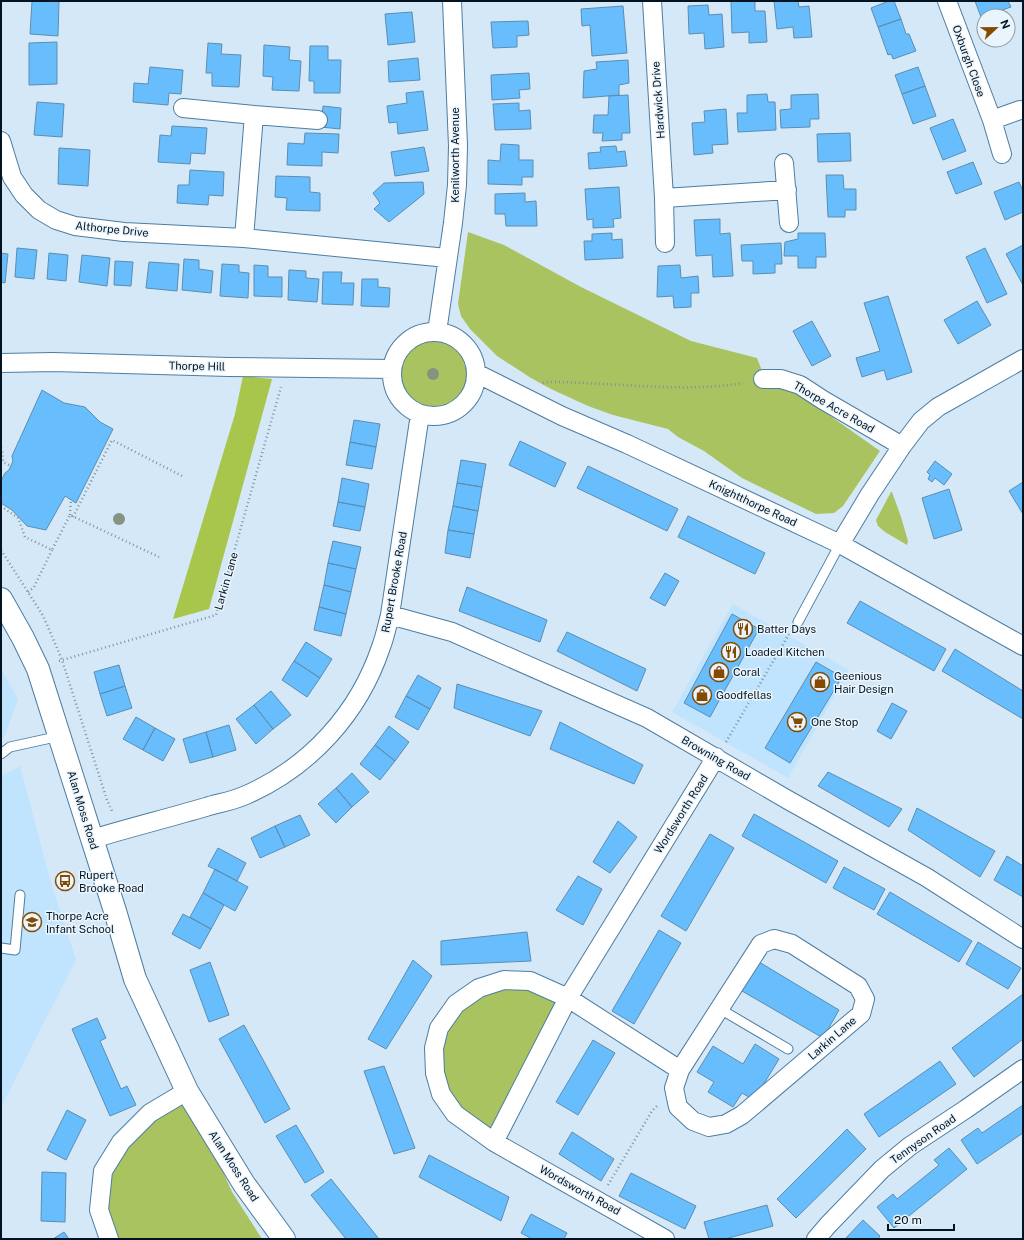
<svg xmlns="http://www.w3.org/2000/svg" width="1024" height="1240" viewBox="0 0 1024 1240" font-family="'Public Sans',sans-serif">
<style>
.built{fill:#c0e3fe}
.green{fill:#a8c35f}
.forest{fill:#a7c64b}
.building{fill:#68befd;stroke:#5c8db1}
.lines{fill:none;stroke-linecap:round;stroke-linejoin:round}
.lane-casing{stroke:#4d7da1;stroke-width:11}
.street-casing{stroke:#4d7da1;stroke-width:20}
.secondary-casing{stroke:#4d7da1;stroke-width:24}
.path{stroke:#7f92a1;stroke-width:2.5;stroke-dasharray:1 3;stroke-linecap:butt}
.lane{stroke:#fff;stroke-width:9}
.street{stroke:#fff;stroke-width:18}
.secondary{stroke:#fff;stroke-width:22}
.tree{fill:#849480}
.labels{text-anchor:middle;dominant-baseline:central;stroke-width:3;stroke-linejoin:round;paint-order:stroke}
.street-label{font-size:11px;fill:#021421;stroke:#eaf4fc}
.poi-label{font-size:11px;fill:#021421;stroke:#eaf4fc;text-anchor:start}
</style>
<rect width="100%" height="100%" fill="#d4e8f8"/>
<path class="built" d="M733,604L849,670L788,778L672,712Z
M1,669L18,699L6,733L1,742Z
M20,766L51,883L76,960L1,1107V776Z"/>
<path class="green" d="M468,232L504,245L581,287L691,341L757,358L769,389L783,387L792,389L880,451L843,506L834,513L816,514L742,478L704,451L678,437L668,429L613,415L588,406L551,389L531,378L497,356L470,329L461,316L458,304Z
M392 374a42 42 0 1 1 84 0a42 42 0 1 1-84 0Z
M891,492H892L901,517L908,541L907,545L885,532L878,526L876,520Z
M504,980L568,998L494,1142L441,1094L439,1028L456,1004Z
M187,1091L232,1192L262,1239H109L103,1171L121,1142Z"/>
<path class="forest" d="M243,376L272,379L209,609L173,619L235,414Z"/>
<path class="building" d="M32,1H59L58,36L30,34Z
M731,1H755V11H765L767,42L749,43V32L732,33Z
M774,1H798L799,7L809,6L812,37L794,38L793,27L777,29Z
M889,1H894L901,19L878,27L871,8Z
M975,1H1008L1011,7L981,17Z
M708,5L709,15L722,14L724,47L705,49L704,33L689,34L688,6Z
M623,6L627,53L592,56L590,25L582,26L581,9Z
M412,12L415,42L388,45L385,14Z
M901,19L906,34H909L916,51L893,59L891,54L888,55L878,27Z
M528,21L529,35L517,36V47L493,48L491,22Z
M57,42V84L29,85V43Z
M208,43L222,44L221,54L241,55L239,87L212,86V73H206Z
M264,45L290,47L289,60L301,61L299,91L272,90L273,77L263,76Z
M310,46H328V60H341L340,93H314V81H309Z
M418,58L420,80L389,82L388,61Z
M628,60L629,83L619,85V95L583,98L584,71L597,69L596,62Z
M150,67L183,70L181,94L169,93L168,105L133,102L134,83L148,84Z
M918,67L925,86L902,94L895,75Z
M529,73L530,89L519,90L520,98L492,100L491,75Z
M925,86L936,116L913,124L902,94Z
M423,91L428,130L398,134L397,122L389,123L387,106L407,103L406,93Z
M767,94L768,102H775L776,130L738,132L737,113H747V95Z
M818,94L819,119H810V127L781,128L780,110L791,109V95Z
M628,95L630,133H622V140L602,141L603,133H593L594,115H608L609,96Z
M37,102L64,104L62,137L34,135Z
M519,103V111L530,110L531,129L495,130L493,104Z
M323,106L341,108L340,129L321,127Z
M726,109L728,144L712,145L713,153L694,155L692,123L705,122L704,111Z
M953,119L966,151L943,160L930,128Z
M172,126L207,128L205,154L191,153L190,164L158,162L160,135L171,136Z
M305,133L339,134L338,153L322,152V166L287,165L288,143L304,144Z
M850,133L851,161L818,162L817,134Z
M501,144L519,145V160H533V177H522V185L488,184V160L500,161Z
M616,146L617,152L625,151L627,166L589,169L588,153L601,152L600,147Z
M424,147L429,171L395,176L391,152Z
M59,148L90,150L88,186L58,184Z
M973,162L982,184L956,194L947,172Z
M190,170L224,172L223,196L209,195L208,205L177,203L178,185H189Z
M826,175H843L844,189H856V210H845V217H828Z
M276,176L310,177V192L320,193V211L286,210L287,198L275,197Z
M423,182L424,194L389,222L374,209L380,203L373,193L384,183Z
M1019,182L1023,191V212L1005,220L994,192Z
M619,187L621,218L613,219L614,227L593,228V219L587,220L585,189Z
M525,193V202L536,201L537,226H506L505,214H495V194Z
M720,219V234L730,233L733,276L713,277L712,255L696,256L694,220Z
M612,233V240L622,239L623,258L585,260L584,241H592V234Z
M798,233H825L826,257H816V268H798V256H784L785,242L798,239Z
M781,243L782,264H775V273L753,274V261H742L741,245Z
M1023,245V285L1006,254Z
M17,248L37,250L34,279L15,277Z
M985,248L1007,294L987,303L966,257Z
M1,253L8,254L5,283L1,282Z
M49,253L68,255L66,281L47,279Z
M82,255L110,258L107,286L79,282Z
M184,259L199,260V269L213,271L211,293L182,290Z
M115,261L133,262L131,286L114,285Z
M149,262L179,264L177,291L146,288Z
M222,264L239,265V272L249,273L248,298L220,296Z
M254,265L268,266V277H282V297L254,296Z
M680,265L681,278L698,276L699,293H691V307L674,308L673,296L657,297L658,266Z
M289,270L306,271V278L319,279L317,302L288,300Z
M323,272H342L341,283H354L353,305L322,304Z
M362,279H378V287L390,288L389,307L361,306Z
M888,296L912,372L887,380L884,370L862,377L856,358L880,351L864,303Z
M977,301L991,325L958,344L944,320Z
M812,321L831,356L812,366L793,331Z
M42,390L64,403L85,407L100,422L113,429L76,503L65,496L46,530L27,526L12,510L1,503V481L5,473L9,470L13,461L12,456Z
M354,420L380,424L376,447L350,442Z
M520,441L566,463L555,487L509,465Z
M350,442L376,447L372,469L346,465Z
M461,460L486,464L482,487L457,483Z
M935,461L952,474L944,485L935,478L932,482L928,479L930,475L927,472Z
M588,466L678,509L667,531L577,488Z
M342,478L369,484L365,507L338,502Z
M1023,482V514L1009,491Z
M457,483L482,487L478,511L453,506Z
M949,489L962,530L934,539L922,498Z
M338,502L365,507L360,531L333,526Z
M453,506L478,511L474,534L448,530Z
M688,516L765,553L755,574L678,537Z
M448,530L474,534L470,558L445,553Z
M333,541L361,547L356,569L328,563Z
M328,563L356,569L351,592L324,585Z
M665,573L679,581L665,606L650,598Z
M324,585L351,592L346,614L319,607Z
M467,587L547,620L540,642L459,611Z
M860,601L946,649L934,671L847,623Z
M319,607L346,614L341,636L314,630Z
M732,614L759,629L710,717L684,703Z
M567,632L646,669L637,691L557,651Z
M306,642L332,659L320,678L294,661Z
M955,649L1023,691V719L942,671Z
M294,661L320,678L307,697L282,680Z
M816,662L842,677L790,763L765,748Z
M119,665L125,686L100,694L94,672Z
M418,675L441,688L430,709L406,696Z
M457,684L542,711L530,736L454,708Z
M125,686L132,708L107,716L100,694Z
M271,691L291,715L273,729L254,705Z
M406,696L430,709L418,730L395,717Z
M892,703L907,711L891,739L877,731Z
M254,705L273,729L256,744L236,719Z
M136,717L155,728L143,750L123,739Z
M560,722L643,765L634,784L550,749Z
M229,725L236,750L213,757L206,732Z
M389,726L409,742L395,761L375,745Z
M155,728L175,739L163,761L143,750Z
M206,732L213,757L190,763L183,739Z
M375,745L395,761L380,780L360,764Z
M828,772L902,809L889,827L818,786Z
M352,773L369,792L352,807L336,788Z
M336,788L352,807L336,823L318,804Z
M917,808L995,851L980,877L908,830Z
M754,814L838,861L826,883L742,836Z
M300,815L310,835L285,847L275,826Z
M618,821L637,837L610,873L593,862Z
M275,826L285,847L260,858L251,838Z
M710,834L734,848L686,931L661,916Z
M218,848L246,863L237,881L208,866Z
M1007,856L1023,866V897L994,880Z
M844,867L885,889L874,910L833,888Z
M215,869L248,887L235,911L203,893Z
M578,876L602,889L583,925L556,910Z
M890,892L972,941L959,962L877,914Z
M203,893L224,905L211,929L190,917Z
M183,914L211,929L200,949L172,934Z
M659,930L681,943L634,1024L612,1011Z
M527,932L531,961L441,965V941Z
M978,942L1021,968L1008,989L966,964Z
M413,960L432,976L386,1049L368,1039Z
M210,962L229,1015L209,1022L190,970Z
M759,962L839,1010L823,1038L742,991Z
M1023,994V1039L974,1077L952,1048Z
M97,1018L106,1038L100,1041L121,1089L127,1086L136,1105L110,1116L72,1029Z
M244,1025L290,1109L265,1123L219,1039Z
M593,1040L615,1053L578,1115L556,1102Z
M755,1044L779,1059L754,1100L742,1093L733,1107L708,1092L714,1082L697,1072L713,1046L743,1064Z
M940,1061L956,1084L879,1137L864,1114Z
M384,1066L415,1148L394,1154L364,1071Z
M1023,1105V1133L977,1164L961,1140L978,1128L982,1133Z
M67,1110L86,1120L66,1160L47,1150Z
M296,1125L324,1172L305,1183L276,1136Z
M847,1129L866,1149L796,1218L777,1199Z
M572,1132L614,1159L601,1181L559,1154Z
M949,1148L967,1169L894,1228L877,1207L893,1194L897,1199L939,1165L934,1160Z
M429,1155L509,1197L501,1221L419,1177Z
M42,1172L66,1173L65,1222L41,1221Z
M631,1173L696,1206L685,1229L619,1196Z
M331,1179L379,1239H346L311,1195Z
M767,1205L773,1226L725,1239H709L704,1222Z
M531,1214L567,1233L564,1239H532L521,1233Z
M863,1220L880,1236L878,1239H845Z
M64,1232L69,1239H53Z"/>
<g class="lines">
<g class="lane-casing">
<path id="lane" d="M798,622L840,544
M1,754L10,747L60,736
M1,948L15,950L20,895
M720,1009L788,1049"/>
</g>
<g class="street-casing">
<path id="street" d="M652,1L664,198L665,243
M947,1L992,120L1002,154
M183,108L254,115
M992,120L1020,110
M1,141L12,177L24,195L39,210L56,220L75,226L124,232L244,238L447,258
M784,163L789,223
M664,198L787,190
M244,238L254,115L318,120
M392 374a42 42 0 1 1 84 0a42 42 0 1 1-84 0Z
M437,332L453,223L457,185L458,146L452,1
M1,363L53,362L229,367L392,369
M476,373L562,416L627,444L840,544L1023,646
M763,379H781L800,385L823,400L902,446
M840,544L870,494L902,446L921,421L938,407L1023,359
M390,615L452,632L647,718L788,800L926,877L1023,939
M92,839C129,828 168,818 206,807C219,803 233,801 246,795C310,767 359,713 381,647C385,637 387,626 390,615L420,414
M774,939L792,944L858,986L865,999L861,1014L742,1115L726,1124L709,1127L693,1121L678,1107L674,1088L680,1070L761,944Z
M494,1142L455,1114L441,1094L435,1073L434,1048L439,1028L456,1004L479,988L504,980L530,981L568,998L680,1070
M109,1239L99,1210L103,1171L121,1142L150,1113L187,1091
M665,1239L494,1142L568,998L716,757
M816,1239L828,1225L882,1169L910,1146L966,1109L1023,1069"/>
</g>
<g class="secondary-casing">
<path id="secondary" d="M1,599L23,638L38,669L115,911L135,979L187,1091L244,1184L284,1239"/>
</g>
<path class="path" d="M543,383L549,382C567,382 584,383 602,384C649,386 696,391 743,383
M1,448L2,449L3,462
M1,461L11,466
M1,506L18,518L25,537L52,550L70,515L159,557
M70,515L71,500
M73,517L112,440L184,477
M1,550L42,614L48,627L62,660L107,800L113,813
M28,592L34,587L52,550
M59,661L216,615L281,387
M726,742L789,634
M608,1185L652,1111L657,1106"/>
<use href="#lane" class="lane"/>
<use href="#street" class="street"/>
<use href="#secondary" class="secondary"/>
</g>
<g class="tree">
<circle cx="433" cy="374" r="6"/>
<circle cx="119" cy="519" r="6"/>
</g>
<defs>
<g id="restaurant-ring" transform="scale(1)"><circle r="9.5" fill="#eaf4fc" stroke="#844a00" stroke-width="1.5"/><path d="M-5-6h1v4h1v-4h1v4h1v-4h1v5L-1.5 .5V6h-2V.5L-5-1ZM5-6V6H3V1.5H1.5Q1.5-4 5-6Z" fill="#844a00"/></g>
<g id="shop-ring" transform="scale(1)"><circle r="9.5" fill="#eaf4fc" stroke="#844a00" stroke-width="1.5"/><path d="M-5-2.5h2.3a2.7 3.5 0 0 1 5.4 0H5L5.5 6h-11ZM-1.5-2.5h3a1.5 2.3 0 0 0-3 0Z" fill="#844a00"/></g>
<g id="supermarket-ring" transform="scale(1)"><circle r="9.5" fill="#eaf4fc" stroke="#844a00" stroke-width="1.5"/><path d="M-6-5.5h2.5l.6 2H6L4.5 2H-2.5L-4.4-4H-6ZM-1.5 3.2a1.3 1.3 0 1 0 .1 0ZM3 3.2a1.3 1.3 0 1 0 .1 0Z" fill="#844a00"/></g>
<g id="bus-ring" transform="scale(1)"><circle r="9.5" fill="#eaf4fc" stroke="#844a00" stroke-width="1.5"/><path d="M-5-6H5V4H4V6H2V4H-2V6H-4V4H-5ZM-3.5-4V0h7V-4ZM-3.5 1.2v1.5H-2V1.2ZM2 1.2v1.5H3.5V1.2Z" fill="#844a00"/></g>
<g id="school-ring" transform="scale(1)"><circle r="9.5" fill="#eaf4fc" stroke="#844a00" stroke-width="1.5"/><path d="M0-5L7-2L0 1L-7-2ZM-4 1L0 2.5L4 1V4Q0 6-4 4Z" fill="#844a00"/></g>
</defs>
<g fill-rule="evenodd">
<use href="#restaurant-ring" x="743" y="629"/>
<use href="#restaurant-ring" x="731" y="652"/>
<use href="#shop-ring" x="719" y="672"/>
<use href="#shop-ring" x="820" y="682"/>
<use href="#shop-ring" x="702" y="695"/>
<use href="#supermarket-ring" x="797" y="722"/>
<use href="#bus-ring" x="65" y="881"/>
<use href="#school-ring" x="32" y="922"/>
</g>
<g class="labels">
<g class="street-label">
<text transform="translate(969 61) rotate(70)">Oxburgh Close</text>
<text transform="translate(658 100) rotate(-94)">Hardwick Drive</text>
<text transform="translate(455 155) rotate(-90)">Kenilworth Avenue</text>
<text transform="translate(112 229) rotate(6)">Althorpe Drive</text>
<text transform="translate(197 366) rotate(1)">Thorpe Hill</text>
<text transform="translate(834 407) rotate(30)">Thorpe Acre Road</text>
<text transform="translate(753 503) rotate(25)">Knightthorpe Road</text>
<text transform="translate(226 581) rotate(-74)">Larkin Lane</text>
<text transform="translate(394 582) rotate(-80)">Rupert Brooke Road</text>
<text transform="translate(716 758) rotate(30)">Browning Road</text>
<text transform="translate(83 810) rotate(73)">Alan Moss Road</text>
<text transform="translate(681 814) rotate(-58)">Wordsworth Road</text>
<text transform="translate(832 1038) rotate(-41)">Larkin Lane</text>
<text transform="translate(923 1139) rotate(-35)">Tennyson Road</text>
<text transform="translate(234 1166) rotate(57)">Alan Moss Road</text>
<text transform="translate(580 1190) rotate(29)">Wordsworth Road</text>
</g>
<g class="poi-label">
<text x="757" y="629">Batter Days</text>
<text x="745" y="652">Loaded Kitchen</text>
<text x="733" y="672">Coral</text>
<text x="834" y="676">Geenious<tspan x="834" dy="13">Hair Design</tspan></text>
<text x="716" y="695">Goodfellas</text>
<text x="811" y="722">One Stop</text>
<text x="79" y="875">Rupert<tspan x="79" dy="13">Brooke Road</tspan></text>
<text x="46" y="916">Thorpe Acre<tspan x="46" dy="13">Infant School</tspan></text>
</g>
</g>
<rect width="1024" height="1240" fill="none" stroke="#021421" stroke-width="4"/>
<g transform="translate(996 28) rotate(68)"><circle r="19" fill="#eaf4fc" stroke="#8d9aa4"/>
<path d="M0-3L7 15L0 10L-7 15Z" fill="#844a00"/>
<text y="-6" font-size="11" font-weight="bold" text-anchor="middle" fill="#021421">N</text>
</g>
<path d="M888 1224v6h66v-6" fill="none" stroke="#021421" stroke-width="2"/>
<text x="894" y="1224" font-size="12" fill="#021421" stroke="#eaf4fc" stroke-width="3" paint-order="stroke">20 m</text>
</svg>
